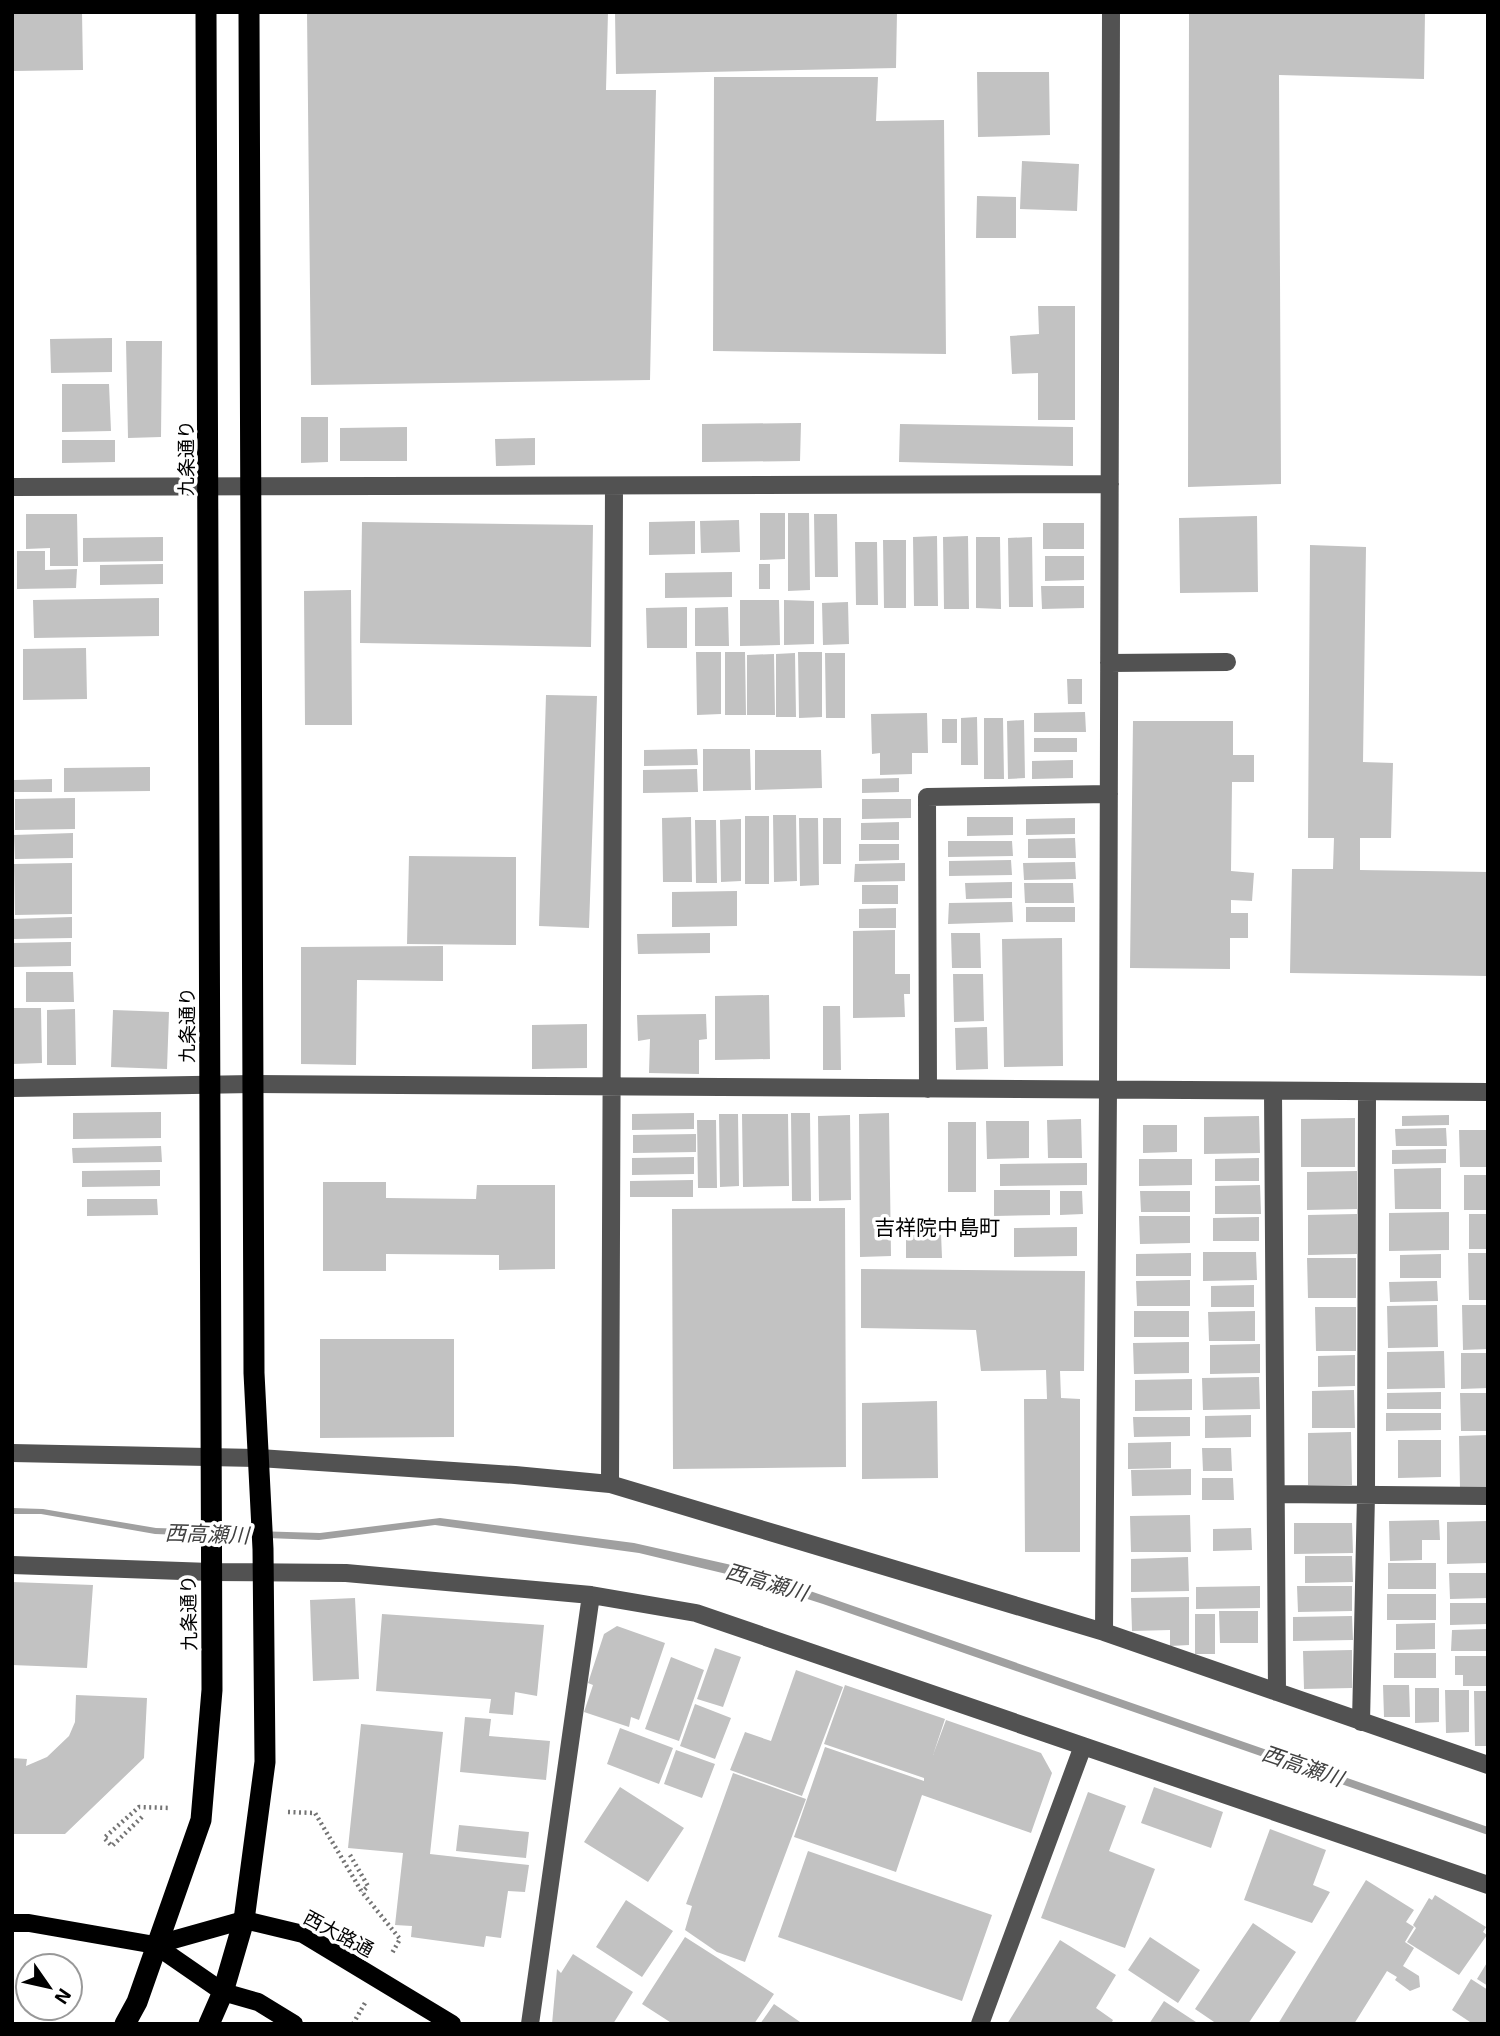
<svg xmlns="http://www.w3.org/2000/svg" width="1500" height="2036" viewBox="0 0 1500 2036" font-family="'Exo 2','Noto Sans JP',sans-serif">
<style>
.water{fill:#a0a0a0}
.building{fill:#c2c2c2}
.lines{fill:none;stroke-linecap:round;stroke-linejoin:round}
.path{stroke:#747474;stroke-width:4.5;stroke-dasharray:2 3.5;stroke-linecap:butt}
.minor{stroke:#525252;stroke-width:18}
.major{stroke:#000;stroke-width:18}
.highway{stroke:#000;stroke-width:21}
.labels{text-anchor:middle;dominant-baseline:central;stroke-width:7;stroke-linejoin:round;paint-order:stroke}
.street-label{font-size:19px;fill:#000;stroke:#fff}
.neighbourhood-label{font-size:21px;fill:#000;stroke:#fff}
.water-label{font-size:21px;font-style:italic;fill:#414141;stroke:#fff}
</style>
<rect width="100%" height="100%" fill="#fff"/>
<path class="water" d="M12,1508L43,1509L156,1528L320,1533L440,1518L634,1543L736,1566L813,1592L1488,1827V1835L823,1604L739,1577L639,1553L435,1525L319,1540L155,1534L41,1514H12Z"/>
<path class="building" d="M12,12H82L83,70L12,71Z
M307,12H608L606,90H656L650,380L311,385Z
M615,12H897L896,68L616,74Z
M1189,12H1425L1424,79L1279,75L1281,484L1188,487Z
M977,72H1049L1050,135L978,137Z
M714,77H878L876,121L944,120L946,354L713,351Z
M1022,161L1079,164L1077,211L1020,209Z
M977,196L1016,197V238H976Z
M1038,306H1075V420H1038V373L1012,374L1010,336L1039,334Z
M112,338V372L51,373L50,339Z
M126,341H162L161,437L128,438Z
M62,384H109L111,431L62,432Z
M301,417H328V462L301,463Z
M801,423L800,461L702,462V424Z
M900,424L1073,427V466L899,462Z
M407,427V461H340V428Z
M535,438V465L496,466L495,439Z
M62,440H115V462L62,463Z
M760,513H785V559L760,560Z
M788,513H809L810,590L788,591Z
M26,514H77L78,566H50V548L26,549Z
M814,514H837L838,577H815Z
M1257,516L1258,592L1180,593L1179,518Z
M739,520L740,552L701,553L700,521Z
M695,521V554L649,555V522Z
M362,522L593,525L591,647L360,643Z
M1043,523H1084V549H1043Z
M937,536L938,606H914L913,537Z
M968,536L969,609H944L943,537Z
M163,537V561L83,562V538Z
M976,537H1000L1001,609L976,608Z
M1032,537L1033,607H1009L1008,538Z
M883,540H906V608H884Z
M855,542H877L878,605H856Z
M1310,545L1366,547L1363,762L1393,763L1391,838H1360V870L1488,872V976L1290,973L1292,869H1333L1334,838H1308Z
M17,551H45V570L77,569L76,588L17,589Z
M1045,556H1084V580L1045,581Z
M163,564V584L100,585V565Z
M759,564H770V589H759Z
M732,572V597L665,598V573Z
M1041,586H1084V608L1042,609Z
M351,590L352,725H305L304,591Z
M159,598V636L34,638L33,600Z
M740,600H779L780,645L740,646Z
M784,600L814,601V644L784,645Z
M848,602L849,644L823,645L822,603Z
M687,607V648H647L646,608Z
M728,607L729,646H695V608Z
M86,648L87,699L23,700V649Z
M696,652H721V714L697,715Z
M725,652H745L746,715H725Z
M798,652H822V717L799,718Z
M795,653L796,717H776V654Z
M825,653H845V718H826Z
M774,654L775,715H747V655Z
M1067,679H1082V704H1068Z
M546,695L597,696L589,928L539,926Z
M1085,712L1086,732H1034V713Z
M927,713L928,753H912V774L880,775V753L872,754L871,714Z
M977,717L978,765H961V718Z
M984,718H1003L1004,779H984Z
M942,719H957V743H942Z
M1024,720L1025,778L1008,779L1007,721Z
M1133,721H1233V755H1254V782H1232L1231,871L1254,873L1252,901L1231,900V913H1248V938H1230V969L1130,968Z
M1034,738H1077V752H1034Z
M697,749L698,765L644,766V750Z
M703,749H750L751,790L703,791Z
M755,750H821L822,788L755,790Z
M1073,760V778L1032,779V761Z
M150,767V791L64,792V768Z
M697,769L698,792L643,793V770Z
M899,778V792L862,793V779Z
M52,779V792H14V780Z
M75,798V829L15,830V799Z
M862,799H911V818L862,819Z
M773,815H796L797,881L774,882Z
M745,816H769V884H745Z
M691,817L692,882H663L662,818Z
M967,817H1013V835L967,836Z
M799,818H818L819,885L800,886Z
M823,818H841V864H823Z
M1075,818V834L1026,835V819Z
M741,819V881L721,882L720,820Z
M695,820H716L717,883H696Z
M899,822V840H861V823Z
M73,833V858L15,859L14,835Z
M1075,838L1076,858H1028V839Z
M948,841H1012L1013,856L948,857Z
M859,844H899V860L859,861Z
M409,856L516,857V945L407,944Z
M1011,860L1012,875L949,876V861Z
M1075,862L1076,879L1024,880L1023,863Z
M72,863V914L15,915L14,864Z
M905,863V881L854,882L855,864Z
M1012,882V898L966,899L965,883Z
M1024,883H1073L1074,903H1025Z
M862,885H898V904H862Z
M737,891V926L672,927V892Z
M1012,902L1013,922L948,924L949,903Z
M1026,907H1075V922H1026Z
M896,908V928H859V909Z
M72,917V938L12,939V919Z
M895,930V974H910V994H904L905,1017L853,1018V931Z
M710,933V953L638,954L637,934Z
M951,933H980L981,968H952Z
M1062,938L1063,1066L1004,1067L1002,939Z
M71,942V966L12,967V943Z
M443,946V981L357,980L356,1065L301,1064V947Z
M26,972H73L74,1002H26Z
M953,974H983L984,1021L954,1022Z
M769,995L770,1059L715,1060V996Z
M823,1006H840L841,1070H823Z
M12,1008H41L42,1063L12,1064Z
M75,1009L76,1065H47V1010Z
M113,1010L169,1012L167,1069L111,1067Z
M706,1014L707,1039L699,1040V1074L649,1073L650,1039L638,1041L637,1015Z
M587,1024V1068L532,1069V1025Z
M987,1027L988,1069L956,1070L955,1028Z
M161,1112V1138L73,1139V1113Z
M694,1113V1129L632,1130V1114Z
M791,1113H810L811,1201H792Z
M889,1113L891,1256L860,1257L859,1114Z
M719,1114H738L739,1186L720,1187Z
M742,1114H788L789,1186L743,1187Z
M850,1115L851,1200L819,1201L818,1116Z
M1449,1115V1125L1402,1126V1116Z
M1259,1116L1260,1153L1204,1154V1117Z
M1355,1118V1167H1301V1119Z
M1081,1119L1082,1158H1048L1047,1120Z
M697,1120H716L717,1188H698Z
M986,1121H1029V1158L987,1159Z
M948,1122H976V1192H948Z
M1143,1125H1177V1152L1143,1153Z
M1446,1128L1447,1146H1396L1395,1129Z
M1459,1130H1488V1167H1460Z
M696,1134V1152L633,1153V1135Z
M161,1146L162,1162L73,1163L72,1148Z
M1446,1149V1163L1392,1164V1150Z
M694,1157V1174L632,1175V1158Z
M1259,1158V1181H1215V1159Z
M1139,1159H1192V1185L1139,1186Z
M1087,1163V1185L1000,1186V1164Z
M1441,1168V1209H1395L1394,1169Z
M160,1170V1186L82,1187V1171Z
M1357,1171V1209L1307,1210V1172Z
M1464,1175H1488V1210H1464Z
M693,1180V1197H630V1181Z
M323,1182H386V1198L476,1199L477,1185H555V1269L499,1270V1255L386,1254V1271H323Z
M1260,1185L1261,1214H1215V1186Z
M994,1190H1050V1215L994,1216Z
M1060,1191H1082L1083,1214L1060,1215Z
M1140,1191H1190V1212H1141Z
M87,1199H157L158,1215L87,1216Z
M845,1208L846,1467L673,1469L672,1209Z
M1449,1212V1250L1389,1251V1213Z
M1357,1214V1254L1308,1255V1215Z
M1469,1214H1488V1249H1469Z
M1139,1216H1190V1243L1140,1244Z
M1259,1217V1241H1213V1218Z
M1077,1227V1256L1014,1257V1228Z
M941,1233L942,1258H906V1234Z
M1203,1252H1256L1257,1280L1203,1281Z
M1191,1253V1276H1136V1254Z
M1468,1253H1488V1300H1469Z
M1441,1254V1278H1400V1255Z
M1307,1258H1356V1298H1308Z
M861,1269L1085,1271L1084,1371H1060L1061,1398L1080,1399V1552H1025L1024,1399H1047L1046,1370L981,1371L976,1330L861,1328Z
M1190,1280V1306H1137L1136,1281Z
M1437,1281L1438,1301L1390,1302L1389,1282Z
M1254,1285V1307H1211V1286Z
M1437,1305L1438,1347L1388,1348L1387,1306Z
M1462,1305H1488V1349L1463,1350Z
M1315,1307H1356V1351H1316Z
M1134,1311H1189V1337H1134Z
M1255,1311V1341H1209L1208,1312Z
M320,1339H454V1437L320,1438Z
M1189,1342V1373L1134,1374L1133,1343Z
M1260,1344V1373L1210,1374V1345Z
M1444,1351L1445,1388L1387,1389V1352Z
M1461,1353H1488V1388L1461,1389Z
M1355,1355V1386L1318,1387V1356Z
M1259,1377L1260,1409L1203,1410L1202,1378Z
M1192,1379V1410L1135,1411V1380Z
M1354,1390L1355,1428H1312V1391Z
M1441,1392V1409H1387V1393Z
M1460,1393H1488V1431H1461Z
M937,1401L938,1478L862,1479V1403Z
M1386,1413H1441V1430L1386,1431Z
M1251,1415V1437L1205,1438V1416Z
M1133,1417H1190V1436L1134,1437Z
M1351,1432L1352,1485H1308V1433Z
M1488,1435V1488H1460L1459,1436Z
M1398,1440H1441V1477L1398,1478Z
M1171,1442V1468L1128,1469V1443Z
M1202,1448H1231L1232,1471H1203Z
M1191,1469V1495L1132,1496L1131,1470Z
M1202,1478H1233L1234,1500H1202Z
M1190,1515L1191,1552H1131L1130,1516Z
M1439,1520L1440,1540H1422V1560L1390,1561L1389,1521Z
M1488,1521V1563L1447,1564V1522Z
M1294,1523H1352L1353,1553L1294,1554Z
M1251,1528L1252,1550L1213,1551V1529Z
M1305,1556H1352L1353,1582L1305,1583Z
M1188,1557L1189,1591L1131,1592V1559Z
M1388,1563H1436V1589H1388Z
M1449,1573H1488V1598L1450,1599Z
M12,1582L93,1585L87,1668L12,1665Z
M1260,1586V1608L1196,1609V1587Z
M1297,1586H1352V1611L1298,1612Z
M1387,1594H1436V1620H1387Z
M1189,1597V1645L1170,1646V1630L1132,1631L1131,1598Z
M355,1598L359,1679L313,1681L310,1600Z
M1450,1603H1488V1624L1450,1625Z
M1219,1611H1258V1643H1220Z
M382,1614L544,1625L537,1696L515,1692L513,1715L489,1713L491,1699L376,1691Z
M1195,1614H1215V1654H1195Z
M1352,1616L1353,1640L1293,1641V1617Z
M1435,1623V1649L1396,1650V1624Z
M617,1626L665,1643L639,1720L631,1717L629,1727L584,1712L593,1685L588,1683L604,1634Z
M1488,1629V1651H1451L1452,1630Z
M715,1648L741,1657L723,1707L697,1699Z
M1352,1650V1688L1304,1689L1303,1651Z
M1394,1653H1436V1678H1394Z
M1455,1656H1488V1686H1463V1675H1455Z
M671,1657L704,1670L679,1741L645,1729Z
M796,1670L843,1687L802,1796L730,1770L745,1732L771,1741Z
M845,1685L945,1719L933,1755L946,1720L1041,1753L1052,1773L1031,1833L922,1795L896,1872L794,1837L825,1747L924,1781V1778L824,1744Z
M1383,1685H1409L1410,1717H1384Z
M1415,1688H1439V1722L1415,1723Z
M1445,1690H1469V1732L1446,1733Z
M1474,1691H1488V1746H1475Z
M76,1695L147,1698L144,1758L65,1834H12V1758L27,1759L26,1766L47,1757L69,1736L75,1722Z
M695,1704L731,1718L715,1759L680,1746Z
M465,1717L491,1719L489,1736L550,1741L546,1780L460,1772Z
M361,1724L443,1732L430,1854L529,1865L525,1892L508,1891L501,1938L486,1936L484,1947L411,1937L412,1926L395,1925L403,1853L348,1848Z
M620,1728L673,1748L659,1784L607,1764Z
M676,1750L715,1764L702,1798L664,1784Z
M733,1773L806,1799L745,1962L717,1952L685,1930L692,1906L686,1904Z
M620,1787L684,1828L648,1882L584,1842Z
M1154,1787L1223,1812L1211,1848L1141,1823Z
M1088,1792L1126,1806L1109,1851L1155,1869L1125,1948L1041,1918Z
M459,1825L529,1832L526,1858L456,1851Z
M1270,1829L1326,1850L1313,1885L1330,1892L1312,1923L1244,1900Z
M808,1851L992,1915L962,2001L778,1937Z
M1366,1880L1414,1910L1406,1922L1414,1927L1405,1942L1414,1948L1403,1966L1419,1976L1420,1987L1410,1991L1395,1980L1397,1977L1387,1971L1354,2024H1278Z
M1435,1895L1486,1927L1483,1932L1487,1935L1459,1975L1407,1942L1416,1928L1413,1925L1429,1898L1432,1900Z
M626,1900L673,1931L642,1977L596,1947Z
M1253,1923L1296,1952L1248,2024H1217L1195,2009Z
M685,1937L774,1994L754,2024H673L642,2004Z
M1150,1937L1200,1970L1178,2003L1128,1970Z
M1060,1940L1116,1975L1096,2008L1113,2020L1111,2024H1007Z
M573,1954L633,1992L613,2024H552L557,1969L561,1973Z
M1488,1961V1986L1477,1979Z
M1471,1979L1488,1990V2024H1473L1452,2010Z
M1164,2001L1199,2024H1149Z
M774,2004L803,2024H760Z"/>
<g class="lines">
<path class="path" d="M288,1812L315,1813L362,1892L400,1939L391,1955
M142,1817L112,1846L104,1838L139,1807L171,1808
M350,1855L368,1886L362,1892
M353,2024L365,2003"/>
<path class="minor" d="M12,487L1110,484
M1109,663L1227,662
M12,1088L253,1084L1488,1092
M928,1089L927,797L1109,794
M1273,1091L1277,1692
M12,1453L259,1458L515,1475L610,1484L1104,1632L1488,1765
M610,1484L614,486
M1276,1494L1488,1496
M12,1565L210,1572L346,1573L591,1595L696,1613L1488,1885
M1104,1632L1108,1090L1111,12
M1361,1722L1366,1495L1367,1092
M530,2024L591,1595
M980,2024L1083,1746"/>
<path class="major" d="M12,1923H29L155,1945L223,1992L258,2002L294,2024
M155,1945L244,1920L303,1934L452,2024"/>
<path class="highway" d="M125,2024L137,2002L201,1820L212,1690L206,12
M209,2024L223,1992L244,1920L265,1762L263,1549L254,1373L249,12"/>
</g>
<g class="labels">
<g class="street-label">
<text transform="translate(185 458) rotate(-90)">九条通り</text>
<text transform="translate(186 1025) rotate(-90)">九条通り</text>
<text transform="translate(188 1613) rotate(-91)">九条通り</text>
<text transform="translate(339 1933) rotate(28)">西大路通</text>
</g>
<g class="neighbourhood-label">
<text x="937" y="1226">吉祥院中島町</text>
</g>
<g class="water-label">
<text transform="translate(207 1533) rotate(2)">西高瀬川</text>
<text transform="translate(767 1581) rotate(16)">西高瀬川</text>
<text transform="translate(1303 1765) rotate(19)">西高瀬川</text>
</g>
</g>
<rect width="1500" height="2036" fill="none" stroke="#000000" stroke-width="28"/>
<g transform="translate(49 1987) rotate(124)"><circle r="33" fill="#ffffff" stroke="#999999" stroke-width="2"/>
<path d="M0-5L12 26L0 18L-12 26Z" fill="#000000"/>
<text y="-10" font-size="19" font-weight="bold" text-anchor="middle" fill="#000000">N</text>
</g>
</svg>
